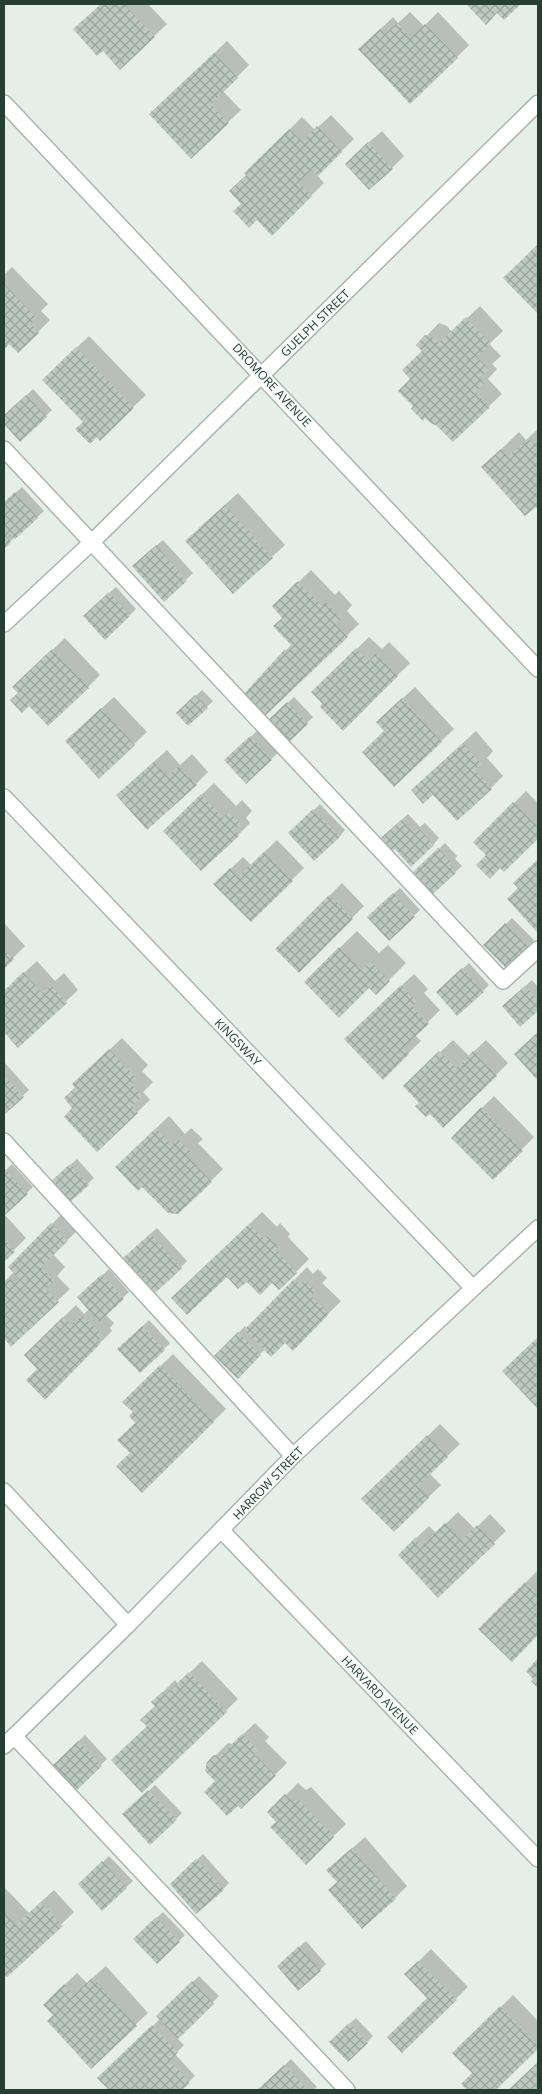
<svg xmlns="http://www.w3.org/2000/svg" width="542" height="2094" viewBox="0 0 542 2094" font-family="'Open Sans',sans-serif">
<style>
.shadow{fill:#0003}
.building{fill:url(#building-cross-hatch)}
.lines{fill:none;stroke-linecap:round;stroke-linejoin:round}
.service-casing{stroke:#a9b6af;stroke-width:18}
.minor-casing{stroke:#a9b6af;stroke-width:18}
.tertiary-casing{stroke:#a9b6af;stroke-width:18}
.service{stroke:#fff;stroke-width:15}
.minor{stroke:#fff;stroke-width:15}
.tertiary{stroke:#fff;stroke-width:15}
.labels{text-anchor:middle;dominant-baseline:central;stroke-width:4;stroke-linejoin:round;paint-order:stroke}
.street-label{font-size:12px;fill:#263f35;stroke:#f6faf8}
</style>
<defs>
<pattern id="building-cross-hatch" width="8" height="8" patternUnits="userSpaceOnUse" patternTransform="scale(1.25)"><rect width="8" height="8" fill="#bbc9c2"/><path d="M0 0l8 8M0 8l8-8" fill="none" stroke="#98a59e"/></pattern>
</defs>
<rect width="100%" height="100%" fill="#e6eee9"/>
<path class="shadow" d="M101,4H148L167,24L154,36L103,50L87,17Z
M467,4H519L504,18L497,12L486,23Z
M410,12L424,26L438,12L469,45L457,57L372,37L393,17L398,23Z
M227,41L249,65L223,91L241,110L191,157L163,102Z
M331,115L354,139L317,175L324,183L272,234L243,204L248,175L246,173L302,117L315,130Z
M382,131L404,156L392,168L359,151Z
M538,245V313L505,278Z
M12,267L48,304L41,311L50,320L18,352L9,343L4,348V275Z
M480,306L503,331L489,344L501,356L492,364L497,369L488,379L502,394L453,440L415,406L412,379L423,351L418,345L439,323L447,326L452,332Z
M89,336L146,395L133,407L84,422L56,367Z
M33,389L52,410L20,440L4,422V417Z
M538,429V507L483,467L519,432L526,440Z
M22,487L44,511L4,547V503Z
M238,493L285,545L233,593L199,528Z
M163,540L193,573L165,600L140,560Z
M311,570L335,595L339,591L352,605L347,611L359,624L265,714L245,694L292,644L284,617L274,606Z
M116,587L136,609L105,638L91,610Z
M369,637L382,649L389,642L410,663L343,729L313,692Z
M65,638L100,675L88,687L19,693L26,675Z
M415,687L454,729L394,786L386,731L390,710Z
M202,690L213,701L188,724L178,713Z
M114,697L147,732L134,744L79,729Z
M294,697L313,717L307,723L275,715Z
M257,731L278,753L271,759L232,754Z
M476,731L493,751L487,758L503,776L491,788L425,778Z
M167,750L180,765L192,754L208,772L196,784L130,783Z
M214,783L236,806L242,800L252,811L246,818L250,823L238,835L177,818Z
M526,791L538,803V837L504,870L475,842Z
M320,804L345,830L339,837L290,833Z
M408,814L420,827L425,823L439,838L433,845L389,832Z
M277,840L304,868L251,920L215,884L243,857L251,865Z
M445,843L457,856L455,859L462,866L433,892L421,866Z
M538,860V929L537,930L520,888L514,883Z
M342,883L364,906L299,971L277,949Z
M400,888L420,910L389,939L375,911Z
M512,918L534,940L507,967L485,945Z
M4,923L25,946L4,967Z
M357,931L379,953L388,945L406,963L376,993L369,986L305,982Z
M37,961L55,981L64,973L78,990L19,1046L4,1030V991Z
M469,963L489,985L483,991L444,986Z
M414,974L428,989L424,993L440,1010L415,1035L421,1041L383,1078L358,1027Z
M532,980L538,987V1010L520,1025L510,1000Z
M122,1038L148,1065L142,1071L153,1082L143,1092L150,1100L97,1150L74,1108L76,1087L86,1072Z
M453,1040L469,1056L486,1040L508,1063L496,1075L421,1102L417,1074Z
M5,1063L29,1090L4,1113V1065Z
M494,1096L534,1137L493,1179L452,1138Z
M169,1116L185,1134L191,1128L203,1139L198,1143L223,1169L211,1181L129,1154Z
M77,1159L94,1178L70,1201L52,1182Z
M12,1164L33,1187L4,1214L26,1238L4,1260V1172Z
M64,1212L80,1228L53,1254L65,1267L57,1276L70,1289L11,1345L4,1336V1282L14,1272L9,1267Z
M262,1212L277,1227L280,1223L290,1234L288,1237L309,1259L279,1289L272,1282L247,1280L227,1275L185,1286Z
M157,1228L187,1261L181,1267L130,1252Z
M307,1267L313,1274L318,1269L327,1278L322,1283L341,1301L293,1349L285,1341L265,1349L238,1377L216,1356L245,1326L247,1329Z
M109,1269L129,1292L105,1314L114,1323L110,1328L112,1331L45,1398L39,1369L25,1355L76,1305L84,1314L89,1309L85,1291Z
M149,1320L170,1343L164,1349H119Z
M538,1338V1407L504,1371Z
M173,1354L226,1409L142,1491L131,1453L137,1423L135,1412L124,1402Z
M440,1424L460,1444L429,1473L441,1485L394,1531L363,1499Z
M458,1512L475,1529L490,1514L506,1531L438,1596L412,1542L429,1526L436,1533Z
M538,1570V1634L512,1661L480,1629Z
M202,1661L238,1699L143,1791L148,1726L156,1706L153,1702L175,1680L178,1684Z
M255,1723L269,1737L265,1741L287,1763L241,1808L208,1763L228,1743L233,1744Z
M85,1735L107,1759L76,1789L53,1766Z
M298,1783L306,1790L311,1787L346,1824L306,1863L278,1821L269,1812Z
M155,1785L182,1813L176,1819L130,1808Z
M365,1837L407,1886L395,1898L338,1882L328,1870Z
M203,1854L229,1883L223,1889L178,1878Z
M109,1856L133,1881L102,1909L80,1884Z
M4,1887L29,1913L54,1890L74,1912L7,1976L4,1972Z
M163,1912L185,1935L157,1963L134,1939Z
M306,1941L326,1964L320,1970L285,1960Z
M431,1949L468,1987L402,2051L429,1998L406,1974Z
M106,1966L148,2013L91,2067L55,2015L57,1992L77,1973L87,1983Z
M199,1976L219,1996L177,2038L184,2045L175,2054L195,2076L180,2090H111L99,2078L160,2019L158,2016Z
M513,1995L538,2021V2047L494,2090H469L463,2084L473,2073L454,2053Z
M356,2018L373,2036L348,2061L336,2036Z
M291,2059L317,2087L313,2090H259Z
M538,2063V2090H509L518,2081Z"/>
<path class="building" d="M101,4H124L155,37L120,70L103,51L97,56L73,29Z
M466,4H521L504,20L497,13L486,25Z
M397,23L411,38L425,24L458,58L410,104L358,49L380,29L385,34Z
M214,53L238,78L211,104L229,123L191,159L149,114Z
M317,126L342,152L318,176L312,169L299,182L312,196L272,236L257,220L249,228L233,211L241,204L229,191L246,175L244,173L289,129L302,141Z
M368,142L393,169L369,190L345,164Z
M538,244V314L503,278Z
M4,284L36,317L30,324L39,333L18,353L9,344L4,350Z
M466,317L491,344L477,357L489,369L480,377L485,383L476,392L490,407L453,442L436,425L432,424L425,418L423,421L411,409L413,406L398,391L410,379L402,370L422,351L416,345L425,335L434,338L439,343Z
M76,347L134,408L100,441L97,437L90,444L75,429L83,422L42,380Z
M26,395L47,417L20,442L4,424V415Z
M528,439L533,444L538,439V509L536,507L525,516L481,467L501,449L508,456Z
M15,492L38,518L15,539L9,533L6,536L11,542L4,549V502Z
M225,505L273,558L233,594L185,541Z
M156,545L187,581L164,602L132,566Z
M298,581L322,606L326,602L341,619L335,624L348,637L265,716L244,694L285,649L287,652L293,647L273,626L282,618L272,606Z
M109,592L130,616L105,640L83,616Z
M356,648L369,661L376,653L398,676L343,731L320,707L322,703L311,692Z
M52,649L89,688L48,726L29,706L22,713L10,700L18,693L12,687Z
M195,695L208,708L188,726L176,713Z
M402,698L442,742L394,787L362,752L384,731L376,722Z
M287,702L308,724L288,743L267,721Z
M101,708L135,745L99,779L65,741Z
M250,736L272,760L246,784L224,760Z
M463,743L482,764L475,770L492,789L457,821L433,795L423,804L411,790Z
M154,762L167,776L179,766L197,785L147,830L116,795Z
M201,794L223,817L229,812L241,824L234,831L239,836L201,871L163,831Z
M513,802L538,827V839L504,872L500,868L490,879L476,865L486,855L473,842Z
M313,809L340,837L314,861L288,833Z
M401,820L413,832L418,828L434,845L411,867L395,849L393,851L381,838Z
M438,848L452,863L449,865L456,873L433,894L413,872Z
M264,852L293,881L251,922L213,884L230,868L238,877Z
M538,859V931L537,932L507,899L518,888L513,883Z
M393,893L415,917L389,941L367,917Z
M329,895L353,919L299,973L275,949Z
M505,923L529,947L507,969L483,945Z
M339,947L361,970L370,961L390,981L376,995L369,988L339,1018L304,982Z
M4,949L14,959L4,969Z
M462,968L484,992L457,1016L436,992Z
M23,972L42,993L51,985L67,1003L18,1048L4,1032V991Z
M401,985L417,1002L412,1006L429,1024L403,1048L409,1054L383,1080L344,1039Z
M525,986L538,1000V1011L520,1027L502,1006Z
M538,1032V1081L514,1054Z
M109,1049L136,1078L131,1084L142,1096L132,1106L138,1113L97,1152L64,1117L72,1108L64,1098L75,1087L72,1084Z
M439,1051L456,1068L473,1051L497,1076L443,1128L430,1114L426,1117L415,1106L419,1103L403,1086Z
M4,1075L24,1097L4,1115Z
M481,1107L523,1151L493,1180L451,1138Z
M156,1128L172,1145L178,1139L191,1152L187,1156L212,1182L178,1214L168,1213L142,1187L138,1191L115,1167Z
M70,1164L89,1185L69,1203L50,1182Z
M5,1169L28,1194L4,1216V1171Z
M51,1223L68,1241L41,1267L54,1281L46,1289L59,1302L11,1347L4,1338V1283L11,1279L15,1283L19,1279L8,1267Z
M249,1224L264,1238L267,1234L279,1247L276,1250L297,1273L279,1290L272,1283L260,1295L247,1282L238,1289L227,1277L187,1315L171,1298Z
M150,1234L182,1268L154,1294L122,1259Z
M4,1239L15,1252L4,1262Z
M102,1274L124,1299L99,1322L77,1297Z
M294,1279L300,1285L305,1280L316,1291L311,1296L329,1314L293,1351L285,1343L271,1357L244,1330Z
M82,1315L103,1336L98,1341L100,1344L45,1400L26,1380L37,1369L24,1355L63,1317L71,1325Z
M142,1326L165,1350L140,1373L117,1349Z
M238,1332L261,1355L238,1379L214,1356Z
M538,1337V1409L502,1371Z
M160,1365L214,1422L142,1493L116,1466L130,1453L117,1440L135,1423L129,1416L133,1412L122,1402Z
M427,1435L448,1457L418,1486L429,1498L394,1532L361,1499Z
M445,1523L462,1540L477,1525L495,1544L438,1598L398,1555L416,1537L422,1545Z
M525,1582L538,1595V1603L533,1609L538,1614V1635L512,1662L478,1629Z
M538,1658V1688L531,1681L533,1679L526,1671Z
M189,1672L227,1712L142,1793L111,1760L147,1726L140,1720L155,1706L151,1702L162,1692L165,1695Z
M242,1734L258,1750L254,1754L276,1776L241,1809L238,1806L227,1816L204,1792L215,1781L205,1771L207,1762L214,1755L220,1756Z
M78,1741L102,1766L76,1791L52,1766Z
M148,1790L177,1820L150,1845L122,1814Z
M285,1794L293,1802L298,1799L334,1837L306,1865L270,1827L276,1822L267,1812Z
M352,1848L396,1899L362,1929L328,1890L337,1882L326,1870Z
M196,1859L224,1890L196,1914L170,1884Z
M102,1861L127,1888L102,1911L78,1884Z
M41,1902L63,1926L7,1977L4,1974V1912L16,1925Z
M156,1917L180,1942L157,1964L133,1939Z
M299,1946L321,1971L298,1991L277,1966Z
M418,1961L457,2000L402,2053L387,2037L427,1998L404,1974Z
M92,1978L137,2026L91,2069L47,2021L53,2015L43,2005L64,1984L74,1995Z
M192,1981L214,2004L178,2039L156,2016Z
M500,2006L538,2046V2049L496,2090H467L461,2084L472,2073L452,2053Z
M349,2023L368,2043L348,2062L329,2042Z
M152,2025L178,2052L170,2061L190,2083L182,2090H109L97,2078Z
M538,2062V2090H508Z
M284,2065L308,2090H257Z"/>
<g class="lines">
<g class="service-casing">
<path id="service" d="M4,449L503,981L538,949
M4,1141L293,1456
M14,1736L347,2090"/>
</g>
<g class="minor-casing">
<path id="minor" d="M4,103L538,669
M4,624L91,543L538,103
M4,797L473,1288
M4,1491L128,1625
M222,1531L538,1859"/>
</g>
<g class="tertiary-casing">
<path id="tertiary" d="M4,1746L128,1625L293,1456L538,1228"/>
</g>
<use href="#service" class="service"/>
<use href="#minor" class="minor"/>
<use href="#tertiary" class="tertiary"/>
</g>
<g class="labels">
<g class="street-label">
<text transform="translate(315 323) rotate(-44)">GUELPH STREET</text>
<text transform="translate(272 385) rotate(47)">DROMORE AVENUE</text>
<text transform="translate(238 1042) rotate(46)">KINGSWAY</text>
<text transform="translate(268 1483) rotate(-46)">HARROW STREET</text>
<text transform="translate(380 1695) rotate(46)">HARVARD AVENUE</text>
</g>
</g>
<rect width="542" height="2094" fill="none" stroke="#263f35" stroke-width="10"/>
</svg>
